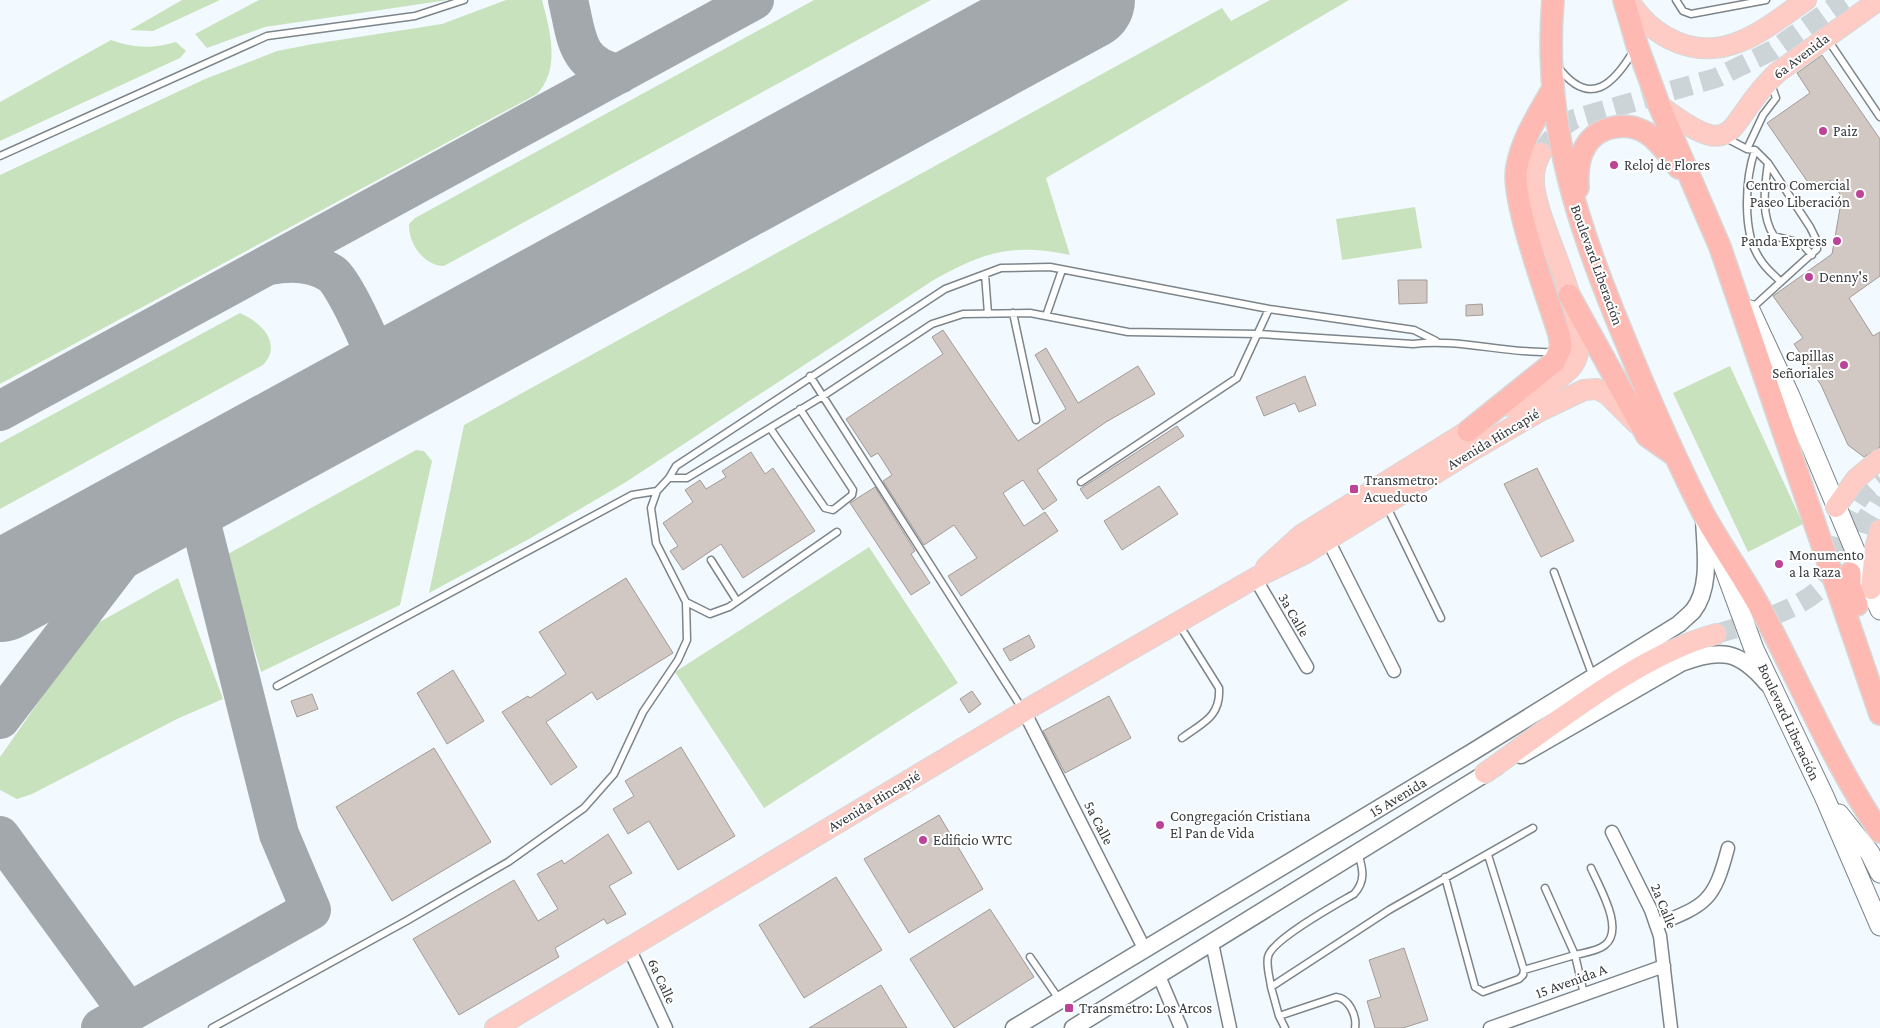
<svg xmlns="http://www.w3.org/2000/svg" width="1880" height="1028" viewBox="0 0 1880 1028" font-family="'Crimson Pro',serif">
<style>
.green{fill:#c8e2bd}
.lines{fill:none;stroke-linecap:round;stroke-linejoin:round}
.taxiway{stroke:#a2a8ab;stroke-width:40}
.runway{stroke:#a2a8ab;stroke-width:100}
.building{fill:#d1c8c3;stroke:#a39b96}
.primary-tunnel{stroke:#cdd4d8;stroke-width:20;stroke-dasharray:20 10;stroke-linecap:butt}
.trunk-tunnel{stroke:#cdd4d8;stroke-width:21;stroke-dasharray:21 11;stroke-linecap:butt}
.service-casing{stroke:#7d858a;stroke-width:9}
.minor-casing{stroke:#7d858a;stroke-width:15}
.tertiary-casing{stroke:#7d858a;stroke-width:19}
.secondary-casing{stroke:#7d858a;stroke-width:21}
.primary-casing{stroke:#d7d8d8;stroke-width:22}
.trunk-casing{stroke:#d7d8d8;stroke-width:24}
.service{stroke:#fff;stroke-width:6}
.minor{stroke:#fff;stroke-width:12}
.tertiary{stroke:#fff;stroke-width:16}
.secondary{stroke:#fff;stroke-width:19}
.primary{stroke:#fecbc5;stroke-width:20}
.trunk{stroke:#febab2;stroke-width:21}
.poi-dot{fill:#bc4397;stroke:#fff;stroke-width:2}
.labels{text-anchor:middle;dominant-baseline:central;stroke-width:4;stroke-linejoin:round;paint-order:stroke}
.street-label{font-size:15px;fill:#373b3d;stroke:#fff}
.poi-label{font-size:15px;fill:#373b3d;stroke:#fff;text-anchor:start}
</style>
<rect width="100%" height="100%" fill="#f3faff"/>
<path class="green" d="M182,0H220L153,31L130,30Z
M259,0H448L265,27L207,48L195,34Z
M506,0H542C550,31 561,68 537,94L0,384V175L205,79L277,51L313,44L442,24Z
M814,0H931L444,266C424,266 408,243 409,224L415,218Z
M1270,0H1349L1046,178L1070,255C1011,243 983,252 932,281L626,482L529,539L429,593L464,425L1222,8L1231,21Z
M111,40C134,48 152,49 176,42L186,51L180,58L0,141V102Z
M1415,207L1422,248L1342,260L1336,219Z
M240,313C261,322 283,344 263,365L0,509V443Z
M1730,366L1803,524L1748,552L1673,393Z
M416,450L424,451L432,461L400,605L261,672L226,555Z
M869,547L958,683L764,808L675,672Z
M178,578L223,699L179,718L32,794L17,799L0,790V757L86,634L96,624Z"/>
<g class="lines">
<path class="taxiway" d="M568,0C577,37 575,65 619,74
M269,265C290,261 313,261 332,274C343,282 373,345 375,360C377,371 374,379 371,390
M367,336L388,359L409,369
M0,411L754,0
M0,719L166,502
M0,836L129,1013
M101,1028L311,910L279,834L192,488"/>
<path class="runway" d="M0,592L1085,0"/>
</g>
<path class="building" d="M1822,55L1880,139V276L1849,298L1873,336L1880,332V447L1864,457L1848,445L1821,385L1794,344L1803,338L1773,296L1832,254L1842,197L1830,180L1814,191L1767,123L1810,93L1797,73Z
M1398,280H1427V303L1399,304Z
M1482,304L1483,315L1466,316V305Z
M943,330L1018,441L1066,409L1035,355L1046,348L1078,403L1138,366L1155,394L1106,422L1037,470L1057,500L1043,510L1023,480L1003,493L1024,526L1045,512L1058,531L961,596L948,576L977,558L954,525L924,545L883,481L892,475L878,453L871,457L846,419L943,354L932,337Z
M1305,376L1316,405L1299,412L1295,403L1264,416L1256,397Z
M1177,426L1184,436L1087,499L1080,489Z
M751,452L765,474L773,468L815,531L743,578L721,544L683,570L670,551L678,546L663,523L693,502L685,490L700,480L706,489L726,477L722,471Z
M1537,468L1574,541L1541,557L1504,484Z
M1159,486L1178,514L1122,550L1104,521Z
M875,487L915,551L911,554L930,583L911,595L850,503Z
M626,578L673,653L597,700L592,692L546,722L577,767L551,785L502,712L528,696L530,698L566,674L539,632Z
M1029,635L1035,647L1010,661L1003,649Z
M453,670L484,721L447,744L417,693Z
M972,691L981,704L969,713L960,699Z
M312,694L318,709L297,717L291,701Z
M1109,696L1131,738L1065,773L1043,731Z
M681,747L735,836L678,870L649,821L628,834L613,809L634,796L625,781Z
M434,748L491,842L392,901L336,807Z
M939,815L983,889L909,933L864,859Z
M608,834L632,873L609,886L626,914L607,924L604,919L555,948L559,957L459,1015L413,939L514,880L538,921L558,909L537,874L562,860L564,864Z
M836,877L882,950L804,998L759,925Z
M990,909L1034,977L954,1028L910,959Z
M1404,948L1428,1020L1403,1028H1375L1367,1001L1381,997L1369,960Z
M881,985L907,1028H809Z"/>
<g class="lines">
<path class="primary-tunnel" d="M1541,153L1558,130L1574,119L1716,78L1773,50L1844,0
M1716,634C1749,624 1811,608 1830,577C1836,569 1837,558 1839,548C1846,518 1855,496 1880,478"/>
<path class="trunk-tunnel" d="M1851,563L1860,530L1880,497"/>
<g class="service-casing">
<path id="service" d="M1676,0L1683,11L1691,14L1766,0
M1828,40L1880,117
M1558,67C1590,109 1614,84 1634,50
M1726,138L1747,149
M1755,150C1745,179 1742,233 1760,259C1765,268 1774,275 1781,282
M0,156L267,36L415,16L464,0
M1768,163C1765,186 1760,215 1774,236L1801,243L1812,255
M985,274L988,314
M1751,309L1817,249V241L1810,227L1768,163L1755,150L1747,149L1763,115L1776,98L1771,84
M1013,313L1036,420
M1046,316L1062,270
M810,376L1023,710
M770,428L825,508L833,510L852,495L853,490L800,409
M669,478H687L823,396L932,324L963,314L1030,313L1128,332L1259,334L1413,344C1460,338 1506,354 1553,352
M1081,482L1237,378L1269,309
M1387,507L1441,618
M711,560L737,601
M1554,572L1593,677
M686,602L710,614L729,607L837,532
M1180,626L1219,688C1221,717 1202,723 1182,738
M277,686L632,495L657,491
M1445,877L1475,987L1483,992L1519,979L1523,975L1524,970L1488,855
M1030,957L1059,999
M1524,970L1575,955L1545,888
M1271,987C1270,978 1266,966 1268,957C1271,940 1337,904 1354,894C1366,881 1363,869 1358,853
M1584,994L1575,955C1583,953 1598,951 1605,945C1625,929 1599,887 1591,868
M1279,1016L1285,1028
M212,1028L408,920L508,862L584,808L614,774L643,712L678,660L687,640L686,602L656,543L651,508L657,491L669,478L676,466L945,289L1001,268L1050,267L1269,309L1414,330L1436,341
M1355,1028C1357,1016 1349,998 1336,997L1279,1016L1271,987L1389,910L1533,828"/>
</g>
<g class="minor-casing">
<path id="minor" d="M1328,540L1394,671
M1255,578L1307,667
M1024,711L1145,950
M1612,832L1651,910L1660,936L1671,1028
M1656,925C1707,905 1714,901 1728,848
M1212,943L1230,1028
M629,948L666,1028
M1159,976L1181,1028
M1490,1028L1664,966"/>
</g>
<g class="tertiary-casing">
<path id="tertiary" d="M1521,755L1681,663C1720,648 1739,650 1767,683
M1014,1028L1474,751L1679,624C1683,620 1689,615 1693,611C1713,586 1704,543 1704,514
M1073,1028L1496,767"/>
</g>
<g class="secondary-casing">
<path id="secondary" d="M1750,310L1790,396L1880,610
M1716,546L1754,649L1824,796L1880,926
M1839,814L1870,853L1880,873"/>
</g>
<g class="primary-casing">
<path id="primary" d="M1628,0C1642,20 1656,34 1679,43C1729,62 1767,27 1806,0
M1659,105C1743,168 1722,123 1778,72L1879,0
M1509,406C1527,396 1561,382 1573,365C1599,329 1535,225 1534,182C1533,171 1536,162 1541,153
M1836,507L1856,479L1880,459
M1266,567L1301,535L1482,422
M1871,589L1875,549L1880,530
M1485,773C1552,726 1638,655 1716,634
M495,1028L1038,703L1255,578L1306,553L1478,447L1542,410L1584,390L1597,389L1607,394L1636,423"/>
</g>
<g class="trunk-casing">
<path id="trunk" d="M1553,0C1542,127 1580,232 1628,347C1651,403 1676,460 1703,513C1722,548 1746,580 1764,615C1802,687 1834,764 1880,832
M1624,0L1637,45L1659,105L1720,247L1880,714
M1578,188C1576,160 1584,132 1615,127C1625,125 1636,127 1645,132C1659,140 1669,156 1679,168
M1569,295L1647,436L1674,455
M1468,431L1554,362L1561,347L1559,334C1548,298 1510,198 1517,167C1522,139 1538,115 1552,90
M1850,573V586L1857,605"/>
</g>
<use href="#service" class="service"/>
<use href="#minor" class="minor"/>
<use href="#tertiary" class="tertiary"/>
<use href="#secondary" class="secondary"/>
<use href="#primary" class="primary"/>
<use href="#trunk" class="trunk"/>
</g>
<g class="poi-dot">
<circle cx="1823" cy="131" r="5"/>
<circle cx="1614" cy="165" r="5"/>
<circle cx="1860" cy="194" r="5"/>
<circle cx="1837" cy="241" r="5"/>
<circle cx="1809" cy="277" r="5"/>
<circle cx="1844" cy="365" r="5"/>
<rect x="1349" y="484" width="10" height="10" rx="2.5"/>
<circle cx="1779" cy="564" r="5"/>
<circle cx="1160" cy="825" r="5"/>
<circle cx="923" cy="840" r="5"/>
<rect x="1064" y="1003" width="10" height="10" rx="2.5"/>
</g>
<g class="labels">
<g class="street-label">
<text transform="translate(1801 56) rotate(-37)">6a Avenida</text>
<text transform="translate(1597 265) rotate(70)">Boulevard Liberación</text>
<text transform="translate(1493 439) rotate(-31)">Avenida Hincapié</text>
<text transform="translate(1294 615) rotate(60)">3a Calle</text>
<text transform="translate(1789 722) rotate(65)">Boulevard Liberación</text>
<text transform="translate(1398 797) rotate(-31)">15 Avenida</text>
<text transform="translate(874 801) rotate(-31)">Avenida Hincapié</text>
<text transform="translate(1099 823) rotate(63)">5a Calle</text>
<text transform="translate(1664 906) rotate(68)">2a Calle</text>
<text transform="translate(662 981) rotate(65)">6a Calle</text>
<text transform="translate(1571 981) rotate(-20)">15 Avenida A</text>
</g>
<g class="poi-label">
<text x="1833" y="131">Paiz</text>
<text x="1624" y="165">Reloj de Flores</text>
<text x="1850" y="185" text-anchor="end">Centro Comercial<tspan x="1850" dy="17">Paseo Liberación</tspan></text>
<text x="1827" y="241" text-anchor="end">Panda Express</text>
<text x="1819" y="277">Denny's</text>
<text x="1834" y="356" text-anchor="end">Capillas<tspan x="1834" dy="17">Señoriales</tspan></text>
<text x="1364" y="480">Transmetro:<tspan x="1364" dy="17">Acueducto</tspan></text>
<text x="1789" y="555">Monumento<tspan x="1789" dy="17">a la Raza</tspan></text>
<text x="1170" y="816">Congregación Cristiana<tspan x="1170" dy="17">El Pan de Vida</tspan></text>
<text x="933" y="840">Edificio WTC</text>
<text x="1079" y="1008">Transmetro: Los Arcos</text>
</g>
</g>
</svg>
